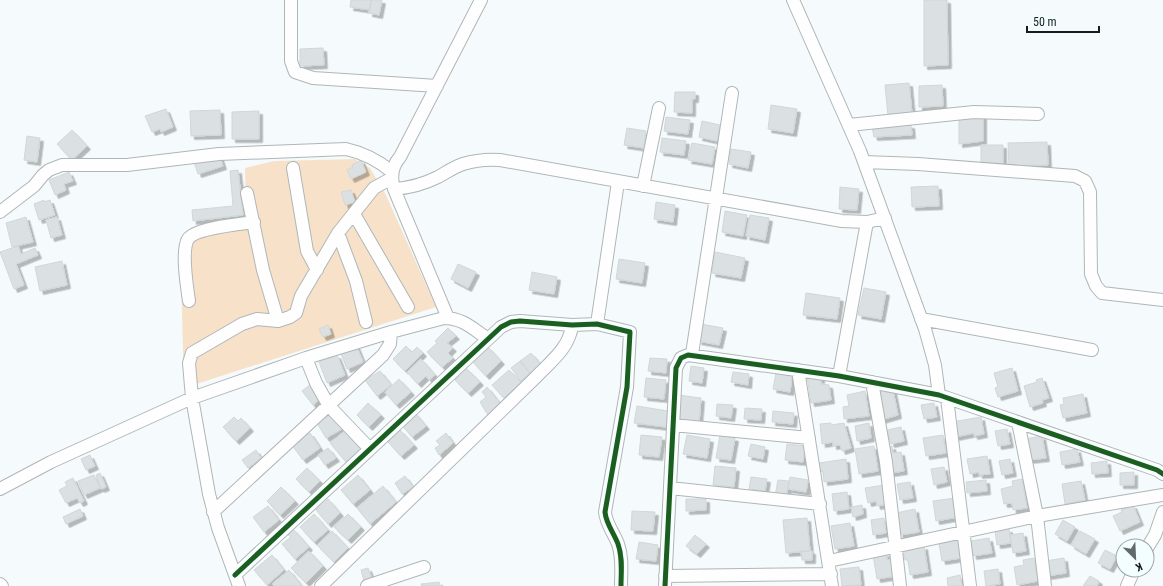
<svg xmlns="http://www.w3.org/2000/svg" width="1163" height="586" viewBox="0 0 1163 586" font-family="'Roboto Condensed',sans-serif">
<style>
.green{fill:#f7e2c9}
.building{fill:#dbe1e2;stroke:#d1d7d8;filter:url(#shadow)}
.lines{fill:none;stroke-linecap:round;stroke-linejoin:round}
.minor-casing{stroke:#b0b6b7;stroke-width:14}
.minor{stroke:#fefeff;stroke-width:12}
.cycleway-casing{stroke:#f2feff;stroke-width:8}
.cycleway{stroke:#1b5e20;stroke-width:5}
</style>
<defs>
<filter id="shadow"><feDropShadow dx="3.5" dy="3.5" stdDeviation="0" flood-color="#0004"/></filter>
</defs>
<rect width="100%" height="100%" fill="#f5fbfc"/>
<path class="green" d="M355,159L370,168L386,195L436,307L184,388L180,238L207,223L246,219L245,168L274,161Z"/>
<path class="building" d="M351,0H371L370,10L350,7Z
M371,0H382L379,15L369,13Z
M924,0H947L948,65L924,66Z
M323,48L324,65L300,66V49Z
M909,83L912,114L888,116L885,85Z
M942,85L943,106L919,107V86Z
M675,92H695V99H692V113L674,112Z
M771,105L797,109L793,133L768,129Z
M166,109L173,127L161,132L160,129L152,132L145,116Z
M220,110L221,135L191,136L190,111Z
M259,111V139H232V112Z
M983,115V141L959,144V117Z
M666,117L690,120L688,134L664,131Z
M702,121L720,125L717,141L699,137Z
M911,125L912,135L874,137L872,127Z
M627,128L646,131L644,148L624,145Z
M72,130L87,146L72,160L57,144Z
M27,136L40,138L37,162L24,160Z
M662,138L686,141L684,155L660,152Z
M1047,142L1048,165L1009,166L1008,143Z
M692,143L715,147L712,164L688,160Z
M981,145H1003V164H981Z
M731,149L751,152L748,168L729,164Z
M219,154L223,166L198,174L194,162Z
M361,160L366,172L351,179L347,170L353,167L352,165Z
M238,170L243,215L193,221L192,210L233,206L230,171Z
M69,172L73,181L64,184L66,190L55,195L49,180Z
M938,186L939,206L912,207L911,187Z
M840,187L859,189L857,210L839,209Z
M351,190L355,202L345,205L341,192Z
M44,200V202L50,200L55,215L39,220L34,204Z
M656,202L675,205L673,222L654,219Z
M725,211L747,215L743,236L722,232Z
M750,215L769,218L765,240L746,236Z
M26,217L33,242L12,247L6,223Z
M57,217L62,235L51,238L46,220Z
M18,246L21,254L35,248L38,255L16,264L24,285L14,289L0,252Z
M715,252L745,258L741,278L712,273Z
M619,259L645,263L642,283L616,279Z
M62,261L67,285L40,291L35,267Z
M458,264L476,272L468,288L451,279Z
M532,272L557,277L554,294L529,290Z
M864,288L886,292L881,319L858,315Z
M806,293L840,298L837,319L803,315Z
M701,324L723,328L719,345L698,341Z
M328,325L331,334L323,337L319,329Z
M448,328L456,336L447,343L453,348L448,353L453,358L442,367L427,352L437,343L435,341Z
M356,345L363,362L347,369L340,351Z
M406,346L412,352L417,347L423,353L405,371L393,359Z
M488,347L501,361L486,376L472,361Z
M531,353L541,365L530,373L520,361Z
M337,355L345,375L327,383L319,362Z
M650,358L667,359L666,373L648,371Z
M421,359L435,375L429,380L426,376L418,384L407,372Z
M520,361L530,373L521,381L511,368Z
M691,366L704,368L702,383L689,381Z
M1012,368L1018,391L998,397L995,388L998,387L994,373Z
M467,369L480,382L468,393L455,380Z
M509,370L524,385L517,391L514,389L504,398L492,385Z
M380,371L391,385L377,396L365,380Z
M733,372L749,374L748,385L731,382Z
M776,373L792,375L790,392L773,389Z
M807,376L821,377V384L829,385L831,400L811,403Z
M646,378L666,380L664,399L644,397Z
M1042,378L1049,398L1042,400L1043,403L1030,407L1024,386L1037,382L1036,380Z
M399,379L411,392L396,405L385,392Z
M311,384L322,397L313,405L302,391Z
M487,387L502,406L489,417L480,402L486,397L482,392Z
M876,389L893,390L898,415L881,420Z
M865,391L869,416L844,419L843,407L849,406L847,395Z
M1083,394L1087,413L1063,418L1060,405L1064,404L1063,398Z
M679,395L701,398L699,423L676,421Z
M368,403L381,415L369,427L357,415Z
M934,403L937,417L924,419L921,405Z
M717,404L733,405L731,418L716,416Z
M637,406L668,411L666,427L634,423Z
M745,408L762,409L761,420L744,419Z
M330,409L342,429L326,438L317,423L328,416L325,412Z
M773,411L794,413L793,424L772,422Z
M414,412L426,426L412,437L401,424Z
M234,417L238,421L241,418L250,428L236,441L223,427Z
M981,417L984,434L974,436V433L955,437L952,422Z
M831,423V425L844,423L851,448L842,451L840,445L833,446V442L822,444L820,424Z
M869,423L871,438L857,441L855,426Z
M901,427L904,441L891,444L887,430Z
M347,429L363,448L346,462L330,443Z
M1007,429L1010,444L998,446L995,431Z
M400,430L414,445L401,456L388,442Z
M310,433L320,448L303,460L292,445Z
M446,433L453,443L439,455L435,448L440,445L436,441Z
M641,435L662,437L659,457L639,455Z
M687,435L710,439L707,458L683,454Z
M720,435L735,438L731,460L716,458Z
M943,435L946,453L926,456L923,438Z
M1042,436L1046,458L1028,460L1025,439Z
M751,444L765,447L763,459L748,456Z
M787,444L805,446L803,462L785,460Z
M874,446L878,471L859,474L855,449Z
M892,446L893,453L901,452L904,471L890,473L885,448Z
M328,448L336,458L325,465L318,455Z
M1077,449L1080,462L1062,465L1060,452Z
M256,450L261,458L248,468L242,460Z
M90,455L95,466L86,470L81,459Z
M987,456L990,474L979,475V472L970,474L967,459Z
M846,459L848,479L824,482L823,471L820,472L819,463Z
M1010,459L1013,473L1002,475L999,461Z
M1107,461L1108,473L1092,474L1091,463Z
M715,466L736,468L734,487L713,485Z
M944,467L947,482L934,485L931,469Z
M307,468L320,481L309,492L296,479Z
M1134,472V485H1120V473Z
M100,473L106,487L101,489L96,475Z
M94,475L100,488L84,495L78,481Z
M358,475L370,490L353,504L341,490Z
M405,476L413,487L402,494L395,483Z
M751,477L767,479L765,491L749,489Z
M790,477L808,480L806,492L788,489Z
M73,478L84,501L80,503L77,498L66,503L59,490L67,486L65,482Z
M1022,479L1027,508L1013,510L1012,503L1004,504L1001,489L1013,486L1012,481Z
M778,480L789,481L786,497L775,496Z
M986,480L987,491L967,493L966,482Z
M1081,481L1085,500L1065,504L1062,484Z
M910,482L913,498L900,500L897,484Z
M884,485L887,504L877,506L876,501L868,503L865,488Z
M383,486L396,502L370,524L357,508Z
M281,487L295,501L280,515L267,501Z
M847,492L849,509L834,511L832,494Z
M955,498L958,517L936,521L933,501Z
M328,499L340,513L328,524L316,510Z
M686,499H706V510L686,511Z
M862,505L863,514L853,517L851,507Z
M1133,505L1140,522L1120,531L1113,516L1122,512L1121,510Z
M268,506L279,520L264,532L253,517Z
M80,509L83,516L66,524L63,517Z
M915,509L919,532L900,535L896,513Z
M632,511L655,512L653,531L631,530Z
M314,514L328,530L314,542L300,527Z
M348,514L361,527L348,540L334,527Z
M807,518L810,551L786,553L783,520Z
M884,518L886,533L873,535L871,520Z
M1063,520L1075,527L1067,541L1055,534Z
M850,523L854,546L835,549L831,526Z
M293,529L309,547L295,559L282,544L291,537L287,534Z
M1009,529L1011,543L997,545L995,531Z
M332,531L348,548L334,562L317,545Z
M1080,531L1095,539L1086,554L1071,545Z
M1023,533L1026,551L1013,553L1010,535Z
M695,535L706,544L697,554L686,546Z
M989,538L992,553L973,556L971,541Z
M958,540L961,558L942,561L939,544Z
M639,542L658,545L656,561L636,559Z
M924,546L928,572L910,575L908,560H905L903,550Z
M1105,550L1117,556L1110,569L1098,563Z
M309,551L323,566L306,583L291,568Z
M801,551H812V560H802Z
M886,553L887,560L893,559L895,576L877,579L873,555Z
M272,555L284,570L267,585L254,570Z
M1034,558L1038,581L1017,585L1014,567L1024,565L1023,560Z
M1064,558L1066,573L1047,576L1045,561Z
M859,567L861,585L842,586L840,569Z
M368,568L372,579L364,581L361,570Z
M998,569L1000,584L986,586L984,571Z
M289,570L302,586H274L272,584Z
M960,575L962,586H948L947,578Z
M1090,576L1099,581L1097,586H1083Z
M439,582L440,586H422L421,584Z"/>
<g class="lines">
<g class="minor-casing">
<path id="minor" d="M291,0V61L295,72L313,78L437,86
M793,0L860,151L925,329L935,365L939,395
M849,125L974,112L1038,114
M864,162L918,164L1075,176L1085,181L1090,192L1091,274L1096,286L1102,293L1163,300
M293,168L307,251L317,270
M643,186L659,108
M394,189C409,188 424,184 438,177C447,172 454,167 463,164C476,160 488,159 500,160L842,221L867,222L885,218
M247,193L263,270L278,321
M0,212L34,186L43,175L49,170L62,165H127L219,154L346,149C364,153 378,160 392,172
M354,214L408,307
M338,233L356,281L366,322
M189,301C187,287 181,251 188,239C195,228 240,224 254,222
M448,318L394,189C390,176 392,166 400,157L481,0
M921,319L1092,350
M597,324L618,182
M692,354L732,93
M306,358L316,383L329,406L370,449
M798,370L832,586
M839,376L867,222
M872,382L886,462L900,586
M947,398L970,586
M1018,422L1037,516L1045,586
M673,425L809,438
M670,488L820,504
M0,489L51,462L192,398L306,358L391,332L444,318C463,318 473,329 488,339
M213,512L383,355L390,344L391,332
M1147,548L1155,535L1163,512
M829,561L1037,516L1163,495
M235,575L501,327L511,322L520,321L572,325L597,324L630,332L627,387L605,512C606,524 614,533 618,544C623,558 621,572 621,586
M665,576L831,574
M0,584L2,586
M239,586L218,528L209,494L192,398L189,363L192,353L242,324L257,319L278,321L290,317L296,313L301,296L338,233L374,188L392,178
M321,586L534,379C549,363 570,348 572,325
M367,586L424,567
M665,586L676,368L681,358L688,355L839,376L939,395L1157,470L1163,474
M1127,586L1134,570"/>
</g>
<use href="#minor" class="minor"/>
<g class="cycleway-casing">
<path id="cycleway" d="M235,575L501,327L511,322L520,321L572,325L597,324L630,332L627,387L605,512C606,524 614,533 618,544C623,558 621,572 621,586
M665,586L676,368L681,358L688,355L839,376L939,395L1157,470L1163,474"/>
</g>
<use href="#cycleway" class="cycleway"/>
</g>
<g transform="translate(1135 558) rotate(156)"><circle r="19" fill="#f2feff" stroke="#9aa4a5"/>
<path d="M0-3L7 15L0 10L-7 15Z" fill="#636a6b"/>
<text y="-6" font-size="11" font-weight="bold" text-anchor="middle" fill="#151c1d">K</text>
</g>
<path d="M1027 26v6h72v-6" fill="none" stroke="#151c1d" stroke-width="2"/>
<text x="1033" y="26" font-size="12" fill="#151c1d" stroke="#f2feff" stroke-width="3" paint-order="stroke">50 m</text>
</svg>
